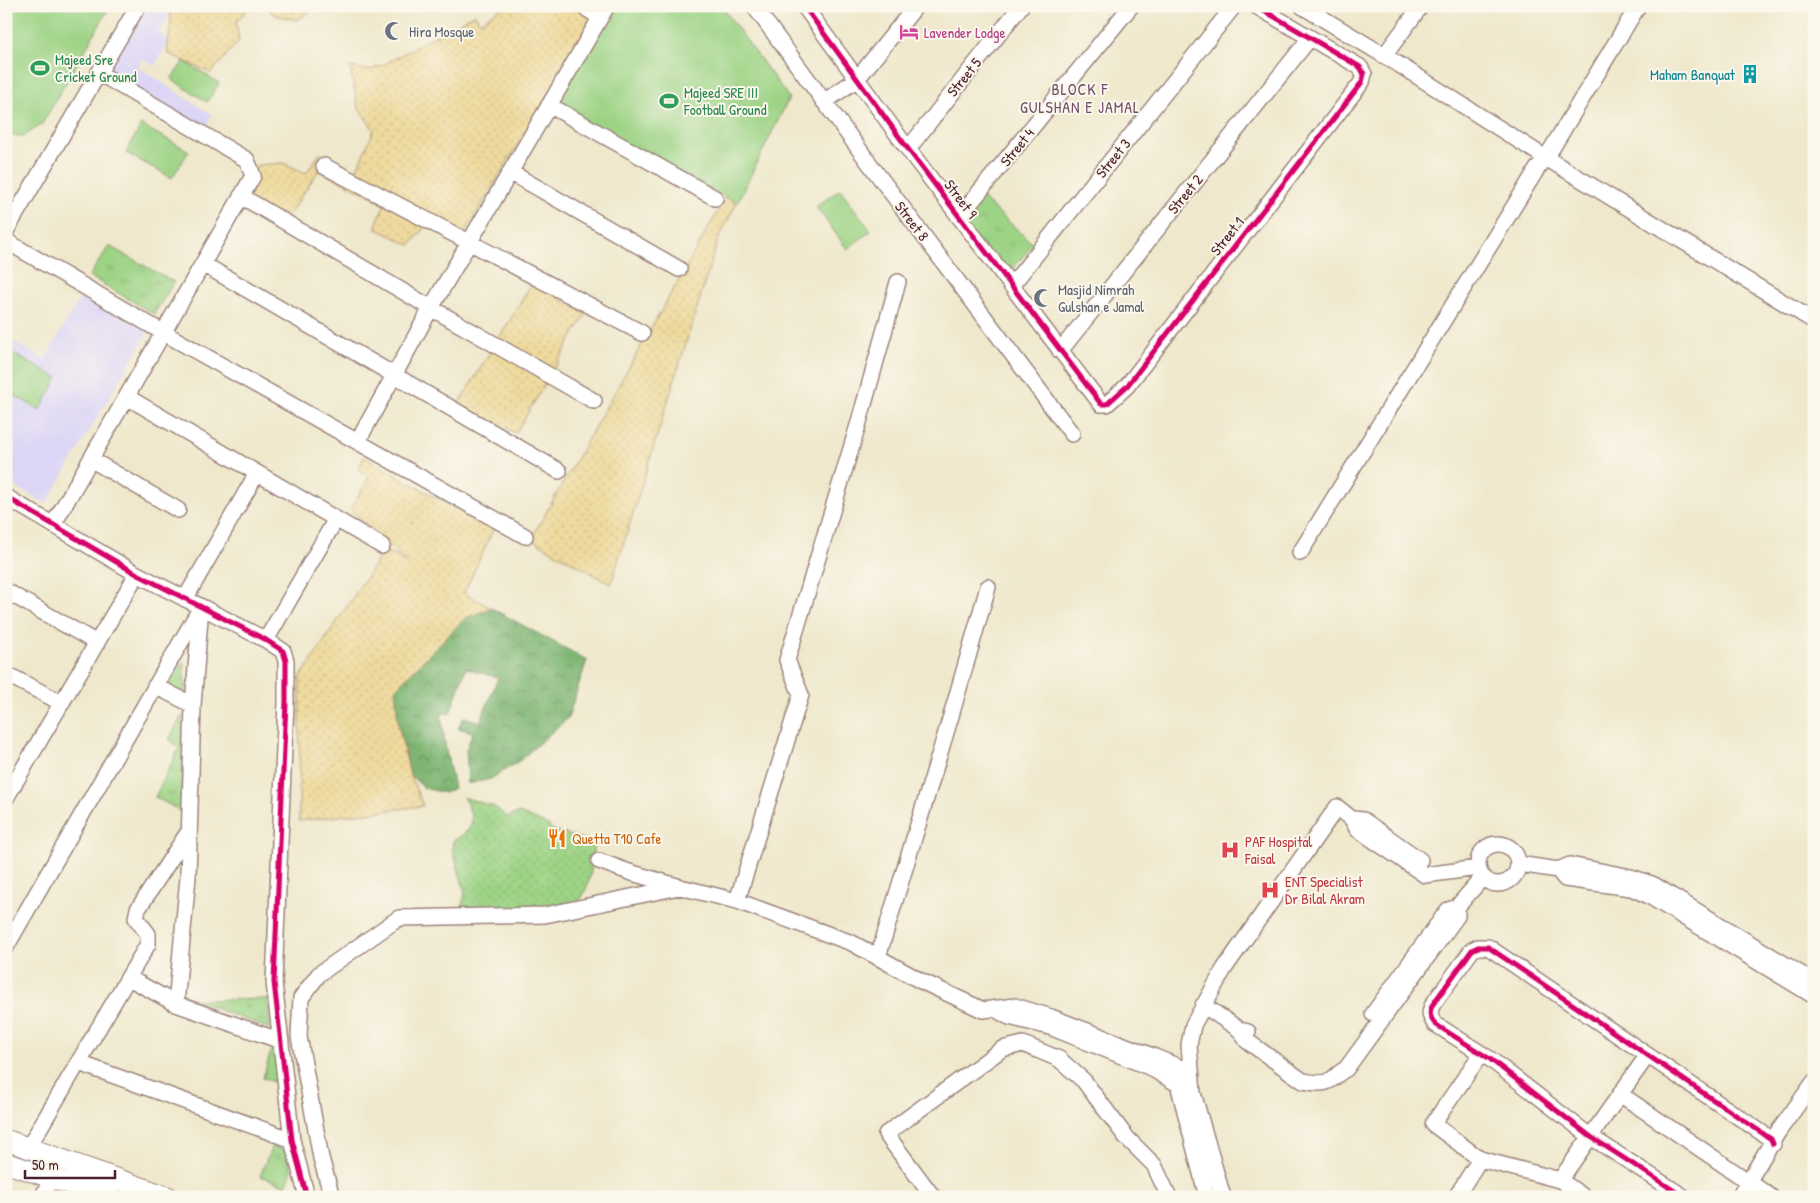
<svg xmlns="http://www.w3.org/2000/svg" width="1820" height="1203" viewBox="0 0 1820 1203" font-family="'Patrick Hand',sans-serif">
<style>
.built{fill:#dcd5f6}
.grass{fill:url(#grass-dots);stroke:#747958}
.forest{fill:url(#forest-crowns);stroke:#646a4e}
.sand{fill:url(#sand-dots);stroke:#9c7c64}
.park{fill:url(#park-tufts);stroke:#747958}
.pitch{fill:#9dd385;stroke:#747958}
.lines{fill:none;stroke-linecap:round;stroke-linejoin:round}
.street-casing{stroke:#9c847c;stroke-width:18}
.secondary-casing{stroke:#9c847c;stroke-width:22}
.street{stroke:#fff;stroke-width:15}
.secondary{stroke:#fff;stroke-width:20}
.cycleway-casing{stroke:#fbf7ec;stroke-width:8}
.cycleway{stroke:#d6006c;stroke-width:5}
.labels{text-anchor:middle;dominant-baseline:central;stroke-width:4;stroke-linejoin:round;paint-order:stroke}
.worship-label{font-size:15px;fill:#5b616d;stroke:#fbf7ec;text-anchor:start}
.hotel-label{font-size:15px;fill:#b23c85;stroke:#fbf7ec;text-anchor:start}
.leisure-label{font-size:15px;fill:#27864d;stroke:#fbf7ec;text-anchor:start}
.culture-label{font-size:15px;fill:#0d838f;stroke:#fbf7ec;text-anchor:end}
.street-label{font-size:15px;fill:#4a1f2b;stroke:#fbf7ec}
.food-label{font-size:15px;fill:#c56008;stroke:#fbf7ec;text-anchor:start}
.health-label{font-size:15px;fill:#be3a42;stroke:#fbf7ec;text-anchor:start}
.neighbourhood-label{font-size:16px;letter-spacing:1px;fill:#724f69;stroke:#fbf7ec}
</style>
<defs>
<pattern id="grass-dots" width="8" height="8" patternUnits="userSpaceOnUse" patternTransform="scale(1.25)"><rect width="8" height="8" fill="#9dd385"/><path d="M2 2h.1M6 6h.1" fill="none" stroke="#89b573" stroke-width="1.8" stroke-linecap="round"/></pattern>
<pattern id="forest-crowns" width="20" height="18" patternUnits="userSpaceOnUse" patternTransform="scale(1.25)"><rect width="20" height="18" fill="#7eb572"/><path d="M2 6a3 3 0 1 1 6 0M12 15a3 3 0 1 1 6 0" fill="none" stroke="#69935e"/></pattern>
<pattern id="sand-dots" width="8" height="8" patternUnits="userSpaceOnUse" patternTransform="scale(1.25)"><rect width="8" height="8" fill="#eeda9e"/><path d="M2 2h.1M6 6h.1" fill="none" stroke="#cebb88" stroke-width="1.8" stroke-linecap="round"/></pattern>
<pattern id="park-tufts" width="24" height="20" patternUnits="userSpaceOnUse" patternTransform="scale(1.25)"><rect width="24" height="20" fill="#9dd385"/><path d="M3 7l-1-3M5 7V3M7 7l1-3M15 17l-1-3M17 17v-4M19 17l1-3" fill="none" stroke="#89b573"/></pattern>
</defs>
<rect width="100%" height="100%" fill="#fbf7ec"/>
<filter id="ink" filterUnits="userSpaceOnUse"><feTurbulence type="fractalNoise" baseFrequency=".02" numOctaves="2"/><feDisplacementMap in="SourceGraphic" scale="10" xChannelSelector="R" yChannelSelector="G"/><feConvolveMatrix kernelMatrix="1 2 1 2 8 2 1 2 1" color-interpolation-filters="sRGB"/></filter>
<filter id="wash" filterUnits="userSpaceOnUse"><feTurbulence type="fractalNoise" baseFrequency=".0096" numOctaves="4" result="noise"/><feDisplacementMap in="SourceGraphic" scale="20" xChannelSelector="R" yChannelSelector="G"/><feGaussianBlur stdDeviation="1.12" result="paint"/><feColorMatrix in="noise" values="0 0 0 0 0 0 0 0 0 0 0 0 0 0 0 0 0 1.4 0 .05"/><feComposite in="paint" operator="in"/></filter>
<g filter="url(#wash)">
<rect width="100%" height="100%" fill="#efe8cc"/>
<path class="built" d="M144,6H168L172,8L159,33L169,40L155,66L142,59L138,67L212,115L205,129L106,72Z
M83,293L150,329L46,504L6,481V337L45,360Z"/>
<path class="grass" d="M463,797L495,807L507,817L519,813L550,826V829L593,842C594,864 590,886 578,904L547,910L461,912L465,892L452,848L453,841C477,828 475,818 463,797Z"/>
<path class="forest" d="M491,608L587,660L568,718L519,761L491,779L468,784L466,750L473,732L458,728L464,717L480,722L498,678L466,668L450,713L441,714L446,750L454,788L445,793L424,788L410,775L398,724L395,689L465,618Z"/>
<path class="sand" d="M169,6H251L236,22L239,41L211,73L167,53L171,21Z
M264,6H318L297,20L275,15Z
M504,6H721L789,98L718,240L611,584L531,539L726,197L546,98L458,244L428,224L410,245L375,228L385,203L319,170L282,225L230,199L245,171L258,165L283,163L306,173L320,153L340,163L355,173L374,130L358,107L350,67L369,70L381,66L475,14L480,22Z
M533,282L586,314L516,433L458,405Z
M364,457L493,530L464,593L491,608L465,618L395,689L398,724L410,775L423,806L299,821L300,678L384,550L408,563L351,510L369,477L358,470Z"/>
<path class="park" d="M978,194L1033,244L1006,277L959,217Z
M109,246L174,282L154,314L89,276Z
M184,661L185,697L167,686Z
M182,716V812L155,797L179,748L169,739Z
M268,999L270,1029L193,1000Z
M273,1044L282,1085L263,1078Z
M272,1146L285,1150L292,1171L286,1186L260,1176Z"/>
<path class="pitch" d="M6,6H106L107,12L42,124L24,136H6Z
M609,6H721L789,98L737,203L549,105Z
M184,61L219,83L207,102L171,79Z
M141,125L189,151L172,178L126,153Z
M840,189L871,231L847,249L816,207Z
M10,352L58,378L40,410L6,391V359Z"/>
</g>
<g filter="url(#ink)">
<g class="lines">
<g class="street-casing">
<path id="street" d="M582,6L600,17
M754,6L878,175L1072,434
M804,6L908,149L1101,404H1107L1127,386L1362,82L1364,74L1360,67L1256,6
M1302,6L1390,59L1546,158L1814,321
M1384,56L1421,6
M824,102L857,79L916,6
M549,105L715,198
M908,149L1021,6
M324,166L642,333
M510,172L679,269
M241,196L431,308L594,401
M959,217L1131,6
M6,231L138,6
M6,241L164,333L525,536
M203,264L559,471
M1011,286L1234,6
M1060,351L1310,38
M127,397L382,546
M358,441L431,308L607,6
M92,460L178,510
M6,497L137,574L266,640L283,651L286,661V702L274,982L292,1140L307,1197
M53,525L253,176L247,160L99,73
M1300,553L1537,169L1546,158L1638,6
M6,591L97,643
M185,599L257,473
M266,640L336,519
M6,674L62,703
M155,686L193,705
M6,798L137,574
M1352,819L1363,820L1420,860
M1478 864a20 20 0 1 1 40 0a20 20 0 1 1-40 0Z
M599,861L629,872L680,887L737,901L852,943L921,981L983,1010L1015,1006L1051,1017L1155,1057L1191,1072
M1518,864L1558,870L1570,865L1631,877L1652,884L1814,982
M1558,870L1565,879L1631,888L1649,896L1814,996
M737,901L801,695L787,660L859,422L898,282
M6,947L201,607L193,705L188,877L176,1004
M878,957L951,716L988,587
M129,978L176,1004L281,1041
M1203,1005L1240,1030L1248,1032
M995,1009L1009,1017L1050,1027L1149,1067L1193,1093
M1373,1014L1448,910L1457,907L1483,877
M1240,1030L1247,1041L1303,1081C1311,1082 1321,1085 1329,1081C1335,1078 1339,1072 1346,1069L1457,916V907
M1481,1054L1433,1124L1480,1159L1560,1180L1584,1197
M79,1063L292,1140
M1177,1080L1207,1197
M1620,1094L1771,1197
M28,1148L148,944V934L136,918L138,909L189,831
M1560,1180L1647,1056
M42,1197L53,1177
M332,1197L321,1158L299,1036L301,998L319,974L399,918L545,915L679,887
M933,1197L886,1134L1002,1049L1023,1044L1059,1059L1084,1081L1126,1137L1154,1165L1169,1197
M1223,1197L1193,1093L1189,1045L1193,1025L1224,969L1337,807L1352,819L1357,829L1425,875L1478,868
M1456,1197L1480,1159
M1684,1197L1591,1137L1490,1059L1435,1024C1429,1016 1429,1012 1433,1004L1472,950L1478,947H1488L1771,1139L1773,1144
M1739,1197L1778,1132L1814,1082"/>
</g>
<g class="secondary-casing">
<path id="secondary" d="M6,1140L168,1197
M6,1163L111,1197"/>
</g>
<use href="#street" class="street"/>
<use href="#secondary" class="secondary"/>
<g class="cycleway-casing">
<path id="cycleway" d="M804,6L908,149L1101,404H1107L1127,386L1362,82L1364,74L1360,67L1256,6
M6,497L137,574L266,640L283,651L286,661V702L274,982L292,1140L307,1197
M1684,1197L1591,1137L1490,1059L1435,1024C1429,1016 1429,1012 1433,1004L1472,950L1478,947H1488L1771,1139L1773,1144"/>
</g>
<use href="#cycleway" class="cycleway"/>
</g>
</g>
<defs>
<g id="mosque-bare" transform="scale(1.5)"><path d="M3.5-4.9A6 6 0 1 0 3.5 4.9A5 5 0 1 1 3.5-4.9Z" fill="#6b7280" stroke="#fbf7ec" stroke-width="2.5" paint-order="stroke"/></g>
<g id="hotel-bare" transform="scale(1.5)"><path d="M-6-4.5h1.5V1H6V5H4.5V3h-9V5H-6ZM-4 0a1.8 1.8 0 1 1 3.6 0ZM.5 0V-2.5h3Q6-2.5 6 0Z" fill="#d1479c" stroke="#fbf7ec" stroke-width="2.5" paint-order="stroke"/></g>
<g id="stadium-bare" transform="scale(1.5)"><path d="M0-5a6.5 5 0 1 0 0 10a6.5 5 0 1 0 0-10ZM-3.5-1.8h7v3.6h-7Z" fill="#2e9e5b" stroke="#fbf7ec" stroke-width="2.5" paint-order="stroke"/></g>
<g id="building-bare" transform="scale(1.5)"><path d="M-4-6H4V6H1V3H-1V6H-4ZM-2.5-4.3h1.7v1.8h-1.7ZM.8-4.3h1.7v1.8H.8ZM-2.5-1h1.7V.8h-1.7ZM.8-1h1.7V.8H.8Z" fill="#0f9aa8" stroke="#fbf7ec" stroke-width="2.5" paint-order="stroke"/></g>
<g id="restaurant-bare" transform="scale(1.5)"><path d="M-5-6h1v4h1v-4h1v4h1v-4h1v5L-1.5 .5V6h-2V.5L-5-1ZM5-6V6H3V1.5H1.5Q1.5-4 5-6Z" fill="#e8710a" stroke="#fbf7ec" stroke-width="2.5" paint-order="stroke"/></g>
<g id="hospital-bare" transform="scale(1.5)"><path d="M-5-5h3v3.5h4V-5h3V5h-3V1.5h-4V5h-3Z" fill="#e0444e" stroke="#fbf7ec" stroke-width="2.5" paint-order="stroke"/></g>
</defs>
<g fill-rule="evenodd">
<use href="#mosque-bare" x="394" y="31"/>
<use href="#hotel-bare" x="909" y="32"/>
<use href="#stadium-bare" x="40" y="68"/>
<use href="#building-bare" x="1750" y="74"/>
<use href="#stadium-bare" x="669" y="101"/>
<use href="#mosque-bare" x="1043" y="298"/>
<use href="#restaurant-bare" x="557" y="838"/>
<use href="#hospital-bare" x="1230" y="850"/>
<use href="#hospital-bare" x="1270" y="890"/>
</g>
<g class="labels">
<g class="worship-label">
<text x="409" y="31">Hira Mosque</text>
<text x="1058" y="289">Masjid Nimrah<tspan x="1058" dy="17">Gulshan e Jamal</tspan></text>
</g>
<g class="hotel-label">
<text x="924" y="32">Lavender Lodge</text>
</g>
<g class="leisure-label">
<text x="55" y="59">Majeed Sre<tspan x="55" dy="17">Cricket Ground</tspan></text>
<text x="684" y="92">Majeed SRE III<tspan x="684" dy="17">Football Ground</tspan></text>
</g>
<g class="culture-label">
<text x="1735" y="74">Maham Banquat</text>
</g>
<g class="street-label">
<text transform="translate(964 77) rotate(-51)">Street 5</text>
<text transform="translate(1017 147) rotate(-51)">Street 4</text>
<text transform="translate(1113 158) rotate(-51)">Street 3</text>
<text transform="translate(1185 194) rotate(-51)">Street 2</text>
<text transform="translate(961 199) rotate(53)">Street 9</text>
<text transform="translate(912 221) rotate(53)">Street 8</text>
<text transform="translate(1227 236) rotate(-52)">Street 1</text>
</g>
<g class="food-label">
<text x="572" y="838">Quetta T10 Cafe</text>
</g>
<g class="health-label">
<text x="1245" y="841">PAF Hospital<tspan x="1245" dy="17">Faisal</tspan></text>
<text x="1285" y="881">ENT Specialist<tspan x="1285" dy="17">Dr Bilal Akram</tspan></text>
</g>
<g class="neighbourhood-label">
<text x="1080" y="89">BLOCK F<tspan x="1080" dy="18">GULSHAN E JAMAL</tspan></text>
</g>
</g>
<rect width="1820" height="1203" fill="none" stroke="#fbf7ec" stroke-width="25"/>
<path d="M25 1170v8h90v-8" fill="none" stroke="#4a1f2b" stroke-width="2.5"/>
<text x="32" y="1170" font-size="15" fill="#4a1f2b" stroke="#fbf7ec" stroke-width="4" paint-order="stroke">50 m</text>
</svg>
